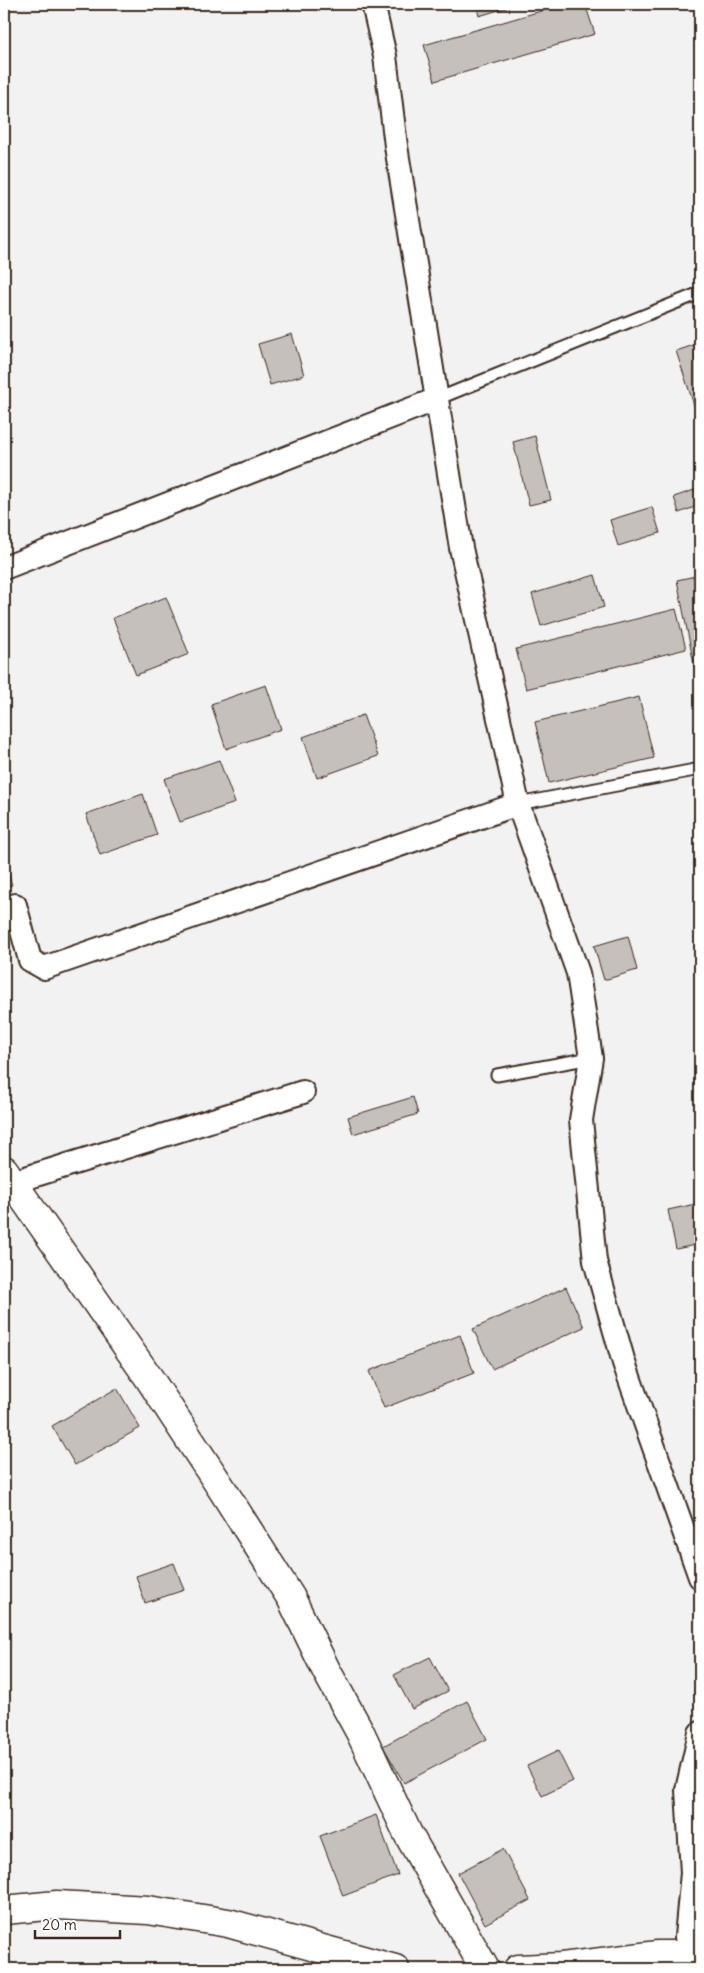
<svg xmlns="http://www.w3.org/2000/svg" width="704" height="1973" viewBox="0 0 704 1973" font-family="Delius,sans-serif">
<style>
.building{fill:#c6c0bd;stroke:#3b2a1e}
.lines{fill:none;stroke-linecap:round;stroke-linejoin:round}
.service-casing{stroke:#3b2a1e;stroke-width:15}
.minor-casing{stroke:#3b2a1e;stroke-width:26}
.tertiary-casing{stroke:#3b2a1e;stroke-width:31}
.service{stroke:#fff;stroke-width:11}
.minor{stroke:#fff;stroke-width:22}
.tertiary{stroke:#fff;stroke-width:28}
</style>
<rect width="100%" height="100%" fill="#f3f2f2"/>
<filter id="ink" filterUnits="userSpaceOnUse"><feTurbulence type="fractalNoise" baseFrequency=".02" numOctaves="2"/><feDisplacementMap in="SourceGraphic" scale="10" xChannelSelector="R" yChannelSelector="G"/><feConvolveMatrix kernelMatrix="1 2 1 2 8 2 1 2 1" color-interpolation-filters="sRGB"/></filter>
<g filter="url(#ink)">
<path class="building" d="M476,4H519L479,16Z
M565,4H585L595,34L435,81L424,45Z
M292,334L304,375L270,385L258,344Z
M700,343V423L676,351Z
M535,436L551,500L529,505L513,442Z
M700,488V505L679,513L674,497Z
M652,507L660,533L618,546L610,520Z
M595,575L604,607L541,626L532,594Z
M700,575V694L677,580Z
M166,597L189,654L136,675L113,618Z
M676,609L686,649L526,689L516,649Z
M266,685L281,729L226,749L211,704Z
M639,697L654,758L549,783L535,722Z
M363,715L378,756L317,778L303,737Z
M219,760L235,803L180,822L164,779Z
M143,794L157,835L100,855L86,814Z
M4,860L12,885L4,888Z
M628,936L637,970L604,980L594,946Z
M413,1097L418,1114L353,1134L348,1117Z
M700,1203V1244L676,1249L668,1210Z
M566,1287L584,1327L492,1369L473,1329Z
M460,1335L474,1373L384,1408L369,1371Z
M117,1388L140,1428L75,1465L52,1426Z
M174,1563L184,1590L145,1603L136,1576Z
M430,1657L448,1691L412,1709L394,1675Z
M467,1701L487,1739L404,1783L383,1746Z
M558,1751L573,1781L542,1796L527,1766Z
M376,1815L398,1875L343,1896L320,1836Z
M503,1849L530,1900L485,1924L458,1873Z"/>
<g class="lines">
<g class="service-casing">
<path id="service" d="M437,399L700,293
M518,804L700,769
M497,1075L591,1058"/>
</g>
<g class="minor-casing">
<path id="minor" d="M373,4L385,56L396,146L461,548L518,804L578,973L591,1058L581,1120L595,1261L624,1363L700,1577
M4,568L437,399
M15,905L30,960L44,968L518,804
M13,1182L303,1092
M689,1955L686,1937L692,1873L687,1790L700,1733"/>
</g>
<g class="tertiary-casing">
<path id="tertiary" d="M4,1170L149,1378L222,1489L291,1598L326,1670L360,1732L408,1834L485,1969
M4,1910L57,1905L148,1910L228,1923L395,1969
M518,1969L562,1967L658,1955H689L695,1969"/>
</g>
<use href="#service" class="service"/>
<use href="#minor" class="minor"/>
<use href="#tertiary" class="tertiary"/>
</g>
</g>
<rect width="704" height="1973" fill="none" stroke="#fff" stroke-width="20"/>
<rect x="10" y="10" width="684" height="1953" fill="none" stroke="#3b2a1e" stroke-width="2" filter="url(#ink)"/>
<path d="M35 1930v8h85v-8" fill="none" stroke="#3b2a1e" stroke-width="2.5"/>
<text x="42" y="1930" font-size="15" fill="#3b2a1e" stroke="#ffffff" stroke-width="4" paint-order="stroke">20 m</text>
</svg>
